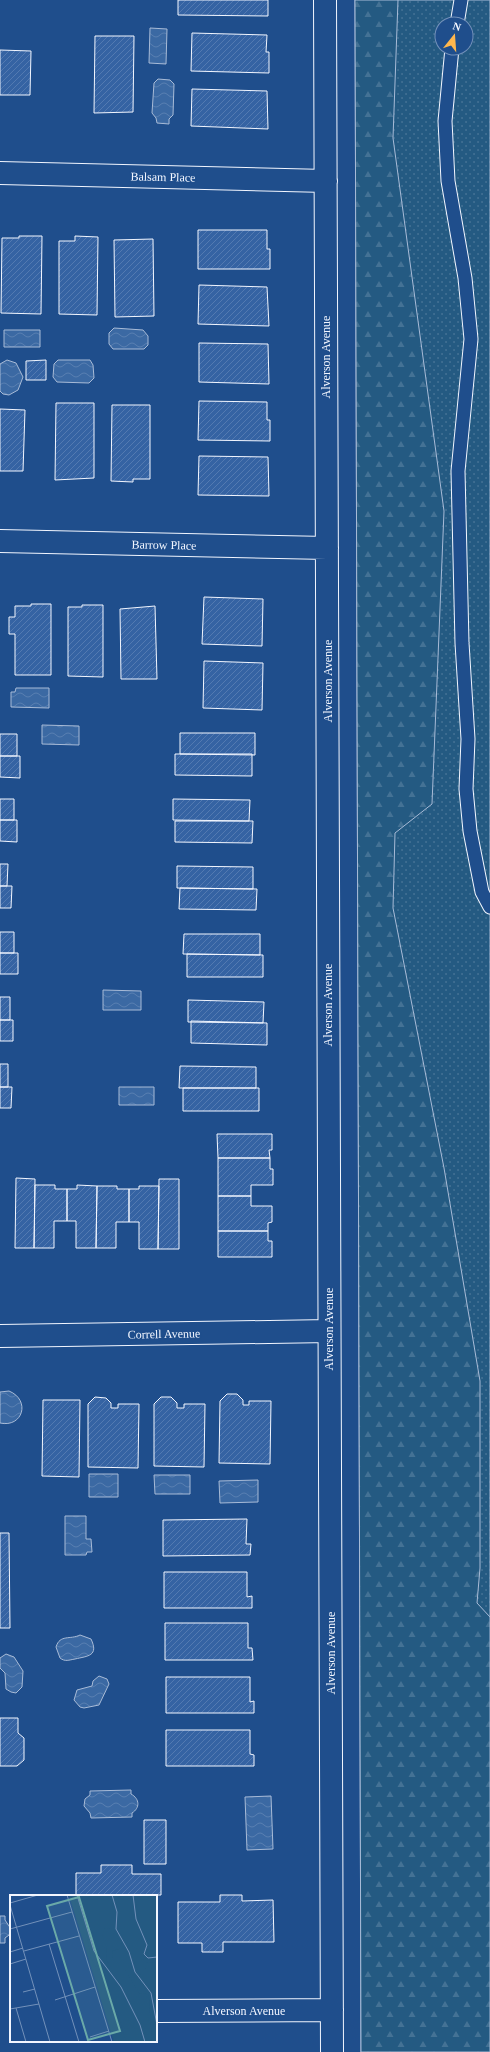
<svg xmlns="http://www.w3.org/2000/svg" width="490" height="2052" viewBox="0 0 490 2052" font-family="Georgia,serif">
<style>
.grass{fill:url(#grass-dots);stroke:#a8bbd7;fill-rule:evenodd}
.forest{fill:url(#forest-firs);stroke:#a8bbd7}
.water{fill:url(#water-waves);stroke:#a8bbd7}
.building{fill:url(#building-hatch);stroke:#f2f6ff}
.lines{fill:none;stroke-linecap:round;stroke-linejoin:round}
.service-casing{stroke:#f2f6ff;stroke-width:15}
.minor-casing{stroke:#f2f6ff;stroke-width:24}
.service{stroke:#1f4e8c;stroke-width:13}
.minor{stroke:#1f4e8c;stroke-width:22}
.labels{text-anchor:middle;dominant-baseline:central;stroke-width:3;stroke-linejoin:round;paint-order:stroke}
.street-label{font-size:12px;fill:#f2f6ff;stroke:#1f4e8c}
.inset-road{fill:none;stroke:#7391ba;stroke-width:1}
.view{fill:#6aa9a8;fill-opacity:0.15;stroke:#6aa9a8;stroke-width:2}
.inset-edge{fill:none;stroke:#f2f6ff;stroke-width:2}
</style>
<defs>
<pattern id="grass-dots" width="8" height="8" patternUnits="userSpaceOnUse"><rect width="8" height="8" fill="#245a82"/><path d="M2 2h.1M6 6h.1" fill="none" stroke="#447295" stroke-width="1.8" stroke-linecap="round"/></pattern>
<pattern id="forest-firs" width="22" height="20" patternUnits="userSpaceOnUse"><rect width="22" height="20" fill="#245a82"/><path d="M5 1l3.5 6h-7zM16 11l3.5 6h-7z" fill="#447295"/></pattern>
<pattern id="water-waves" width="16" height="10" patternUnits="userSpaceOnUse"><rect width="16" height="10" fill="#3b69a3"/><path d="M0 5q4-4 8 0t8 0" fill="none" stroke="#587fb1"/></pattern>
<pattern id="building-hatch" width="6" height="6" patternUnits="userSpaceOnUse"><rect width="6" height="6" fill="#3563a3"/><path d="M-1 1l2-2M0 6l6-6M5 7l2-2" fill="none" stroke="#537ab1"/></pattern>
</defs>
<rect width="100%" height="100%" fill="#1f4e8c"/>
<path class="grass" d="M355,0H490V2052H361ZM442,24H466V48H442Z"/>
<path class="forest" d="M355,0H398L393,138L444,511L432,804L395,833L393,908L444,1168L480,1381V1568L477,1603L490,1617V2052H361Z"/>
<path class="water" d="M150,28L167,29L166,64L149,63Z
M158,79L170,80L174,84L173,115L169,119V124L157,123L156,118L152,113L154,83Z
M114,328L143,330L148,336V345L144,349H113L109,344V333Z
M4,330H40V347H4Z
M7,360L16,363L23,377L18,390L9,395L3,394L0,391V364Z
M58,360H90L93,365L94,378L89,383L57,382L53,377L54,364Z
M16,688H49V708L11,707V692H15Z
M42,725L79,726V745L42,744Z
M103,990L141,991V1010H103Z
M119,1087H154V1105H119Z
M9,1391C31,1400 23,1428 0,1423V1392Z
M89,1474H118V1497H89Z
M154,1475H190V1494H155Z
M258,1480V1502L220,1503L219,1481Z
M65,1516H86V1539H91L92,1552H87L86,1555H65Z
M80,1635L91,1639C99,1656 88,1656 75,1659C69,1660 65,1662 60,1658L56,1647C60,1634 70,1640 80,1635Z
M6,1654L14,1657L23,1671L22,1687L16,1693L11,1692L6,1689L5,1673L0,1668V1658Z
M99,1676L107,1679L109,1684L99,1705L84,1708L80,1707L74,1700L77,1690L92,1686L93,1681Z
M131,1790V1794C140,1799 140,1808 132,1813V1817L91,1818L90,1813L84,1806L85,1799L90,1795V1791Z
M271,1796L273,1849L247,1850L245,1797Z
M0,1916H5V1920L11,1929L9,1935L5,1938V1943H0Z"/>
<path class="building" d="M178,0H268V16L178,15Z
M192,33L267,35L266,52H269V73L191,71Z
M95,36H134L133,112L94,113Z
M0,50L31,51L30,95H0Z
M192,89L267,91L268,129L191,126Z
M198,230H267V249H270V269H198Z
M19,236H42L41,314L1,313L2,238H19Z
M75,236L98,237L97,315L59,314V241H75Z
M153,239L154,316L115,317L114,240Z
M199,285L267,287L269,326L198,324Z
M199,343L268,344L269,384L199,382Z
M46,360V380H26V361Z
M199,401L267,402V420H270V441L198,440Z
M56,403H94V478L55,480Z
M112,405H150V479H133V482L111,481Z
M0,409L25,410L23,471H0Z
M199,456L268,457L269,496L198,495Z
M204,597L263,599L262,646L202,644Z
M31,604H51V675H15V634H9V617H15V606H31Z
M82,605H103V677L68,676V607H82Z
M155,606L157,679H121L120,609Z
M204,661L263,663L262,710L203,708Z
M180,733H255V755L180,754Z
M0,734H17V756H0Z
M175,754H252V776L175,775Z
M0,756H20V778L0,777Z
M0,799H14V820H0Z
M173,799L250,800L249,821L173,820Z
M0,820H17V842L0,841Z
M175,821H253L252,843L175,842Z
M0,864H8L7,886H0Z
M177,866L253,867V889L177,888Z
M0,886H12L11,908H0Z
M180,888L257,889L256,910L179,909Z
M0,932H14V953H0Z
M184,934H260V955L183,954Z
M0,953H18V974H0Z
M187,954L263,955V977H187Z
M0,997H10V1020H0Z
M188,1000L264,1002L263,1023L188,1022Z
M0,1020H13V1041H0Z
M191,1021L267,1023V1045L191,1043Z
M0,1064H8V1087H0Z
M180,1066L256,1067V1088H179Z
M0,1087H12L11,1108H0Z
M183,1088H259V1111H183Z
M217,1134H272V1150H269L270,1158H218Z
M218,1158H270V1169H273V1185H251V1196H218Z
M16,1178L35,1179L34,1248H15Z
M159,1179H179V1249H158Z
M35,1185H55V1189H67V1221H54V1248H34Z
M77,1185L97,1186L96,1248H76V1221H67V1189H77Z
M97,1186H117V1189H129V1222H116V1248H96Z
M139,1186H159L158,1249H139V1222H129V1189H139Z
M218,1196H251V1206H272V1222L268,1223V1231H218Z
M218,1231H268V1241H272V1257H218Z
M227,1394H237L243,1400V1405H249V1401H271L270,1464L219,1463L220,1401Z
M95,1397L106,1398L111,1403V1408H118V1404H139L138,1468L88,1467V1404Z
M161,1397H171L177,1403V1408H184V1404H205L204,1467L154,1466V1404Z
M43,1400H80L79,1477L42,1476Z
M247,1519L246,1544H251L250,1555L163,1556V1520Z
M0,1533H9L10,1628H0Z
M164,1572H247V1597L252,1596V1608H164Z
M165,1623H248V1648H252L253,1660H165Z
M166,1677H250V1702L254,1701V1713H166Z
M0,1718H18V1733L24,1738V1760L17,1766H0Z
M166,1730H250V1754L254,1755V1766H166Z
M144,1820H166V1864H144Z
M101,1865H132V1874H161V1895L76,1896V1873H101Z
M220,1895H242V1901L273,1900L274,1942H223V1952H202V1943H178V1902H220Z"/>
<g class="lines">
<g class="service-casing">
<path id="service" d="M457,24L461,0
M452,48L445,121L448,181L465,278L471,339L458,471L462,643L468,739L466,789L470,831L482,892L490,907"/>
</g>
<g class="minor-casing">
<path id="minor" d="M325,0L332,2052
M0,173L326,181
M0,541L327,548
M0,1336L329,1331
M156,2011L332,2010"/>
</g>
<use href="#service" class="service"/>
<use href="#minor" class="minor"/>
</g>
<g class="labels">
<g class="street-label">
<text transform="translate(163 177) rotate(1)">Balsam Place</text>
<text transform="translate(326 357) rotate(-90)">Alverson Avenue</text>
<text transform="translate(164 545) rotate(1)">Barrow Place</text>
<text transform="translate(328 681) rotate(-90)">Alverson Avenue</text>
<text transform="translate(328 1005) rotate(-90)">Alverson Avenue</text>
<text transform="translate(329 1329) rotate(-90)">Alverson Avenue</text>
<text transform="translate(164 1334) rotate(-1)">Correll Avenue</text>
<text transform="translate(331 1653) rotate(-90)">Alverson Avenue</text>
<text x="244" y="2011">Alverson Avenue</text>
</g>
</g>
<g transform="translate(10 1895)">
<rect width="147" height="147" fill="#1f4e8c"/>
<path d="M59,0H147V147H104Z" fill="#245a82"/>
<path d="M59,0H62L76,36L81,63L96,92L100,106L105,109L116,147H104ZM125,0H147V61H137L136,58L139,49L128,26ZM99,33L112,49L109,54L102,56L103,63L115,75L129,98L136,99L139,104L142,147H136L127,118L96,64L97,53L92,40L94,34ZM128,61L137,68L147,67V81L141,73H136L130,80L124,67Z" fill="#245a82"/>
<path class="inset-road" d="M57,0L102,147M67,0L84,56L111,92L130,130L135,147M102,0L107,17L106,34L119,57L125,77L141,98L147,130M123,0L126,24L137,50L134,59L138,63L147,62M0,8L28,0M0,10L40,147M0,34L62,17M39,49L69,147M14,56L69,41M0,57L13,53M0,69L16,64M13,97L25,94M45,105L85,92M6,113L16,147M0,114L29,109M80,142L99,136"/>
<path class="view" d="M69,2L110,136L78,145L37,11Z"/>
<rect width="147" height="147" class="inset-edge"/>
</g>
<g transform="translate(454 36) rotate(17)"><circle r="19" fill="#1f4e8c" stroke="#7391ba"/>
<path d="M0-3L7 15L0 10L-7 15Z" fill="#ffb74d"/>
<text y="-6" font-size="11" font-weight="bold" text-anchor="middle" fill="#f2f6ff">N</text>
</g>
</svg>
